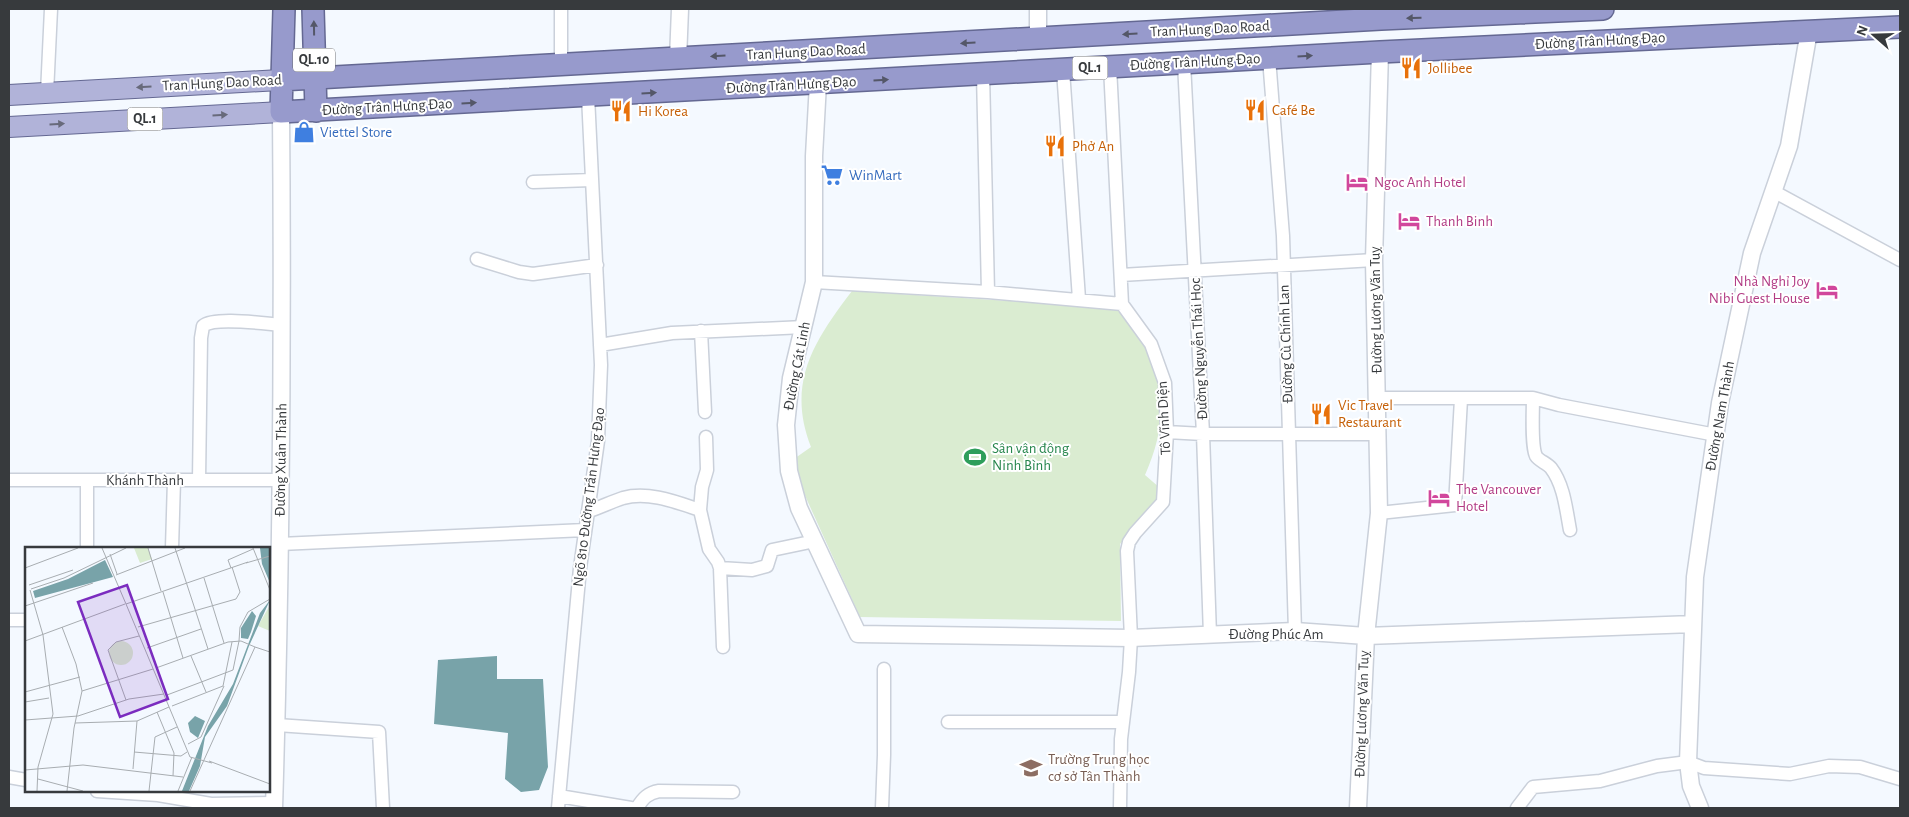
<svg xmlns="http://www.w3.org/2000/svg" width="1909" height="817" viewBox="0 0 1909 817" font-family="'Alegreya Sans',sans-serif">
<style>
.green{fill:#daecd1}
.water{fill:#78a3a9}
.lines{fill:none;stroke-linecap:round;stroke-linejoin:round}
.minor-casing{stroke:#cad0da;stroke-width:15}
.tertiary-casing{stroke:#cad0da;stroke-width:19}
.primary-casing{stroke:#646892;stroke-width:22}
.trunk-casing{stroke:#646892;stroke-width:24}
.minor{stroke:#fff;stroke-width:12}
.tertiary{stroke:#fff;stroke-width:16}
.primary{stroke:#b1b3d9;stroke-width:20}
.trunk{stroke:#979acc;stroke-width:21}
.oneway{fill:#545768}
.oneway2{fill:#686a7b}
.labels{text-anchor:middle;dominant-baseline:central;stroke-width:4;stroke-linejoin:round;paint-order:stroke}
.shield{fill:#fff;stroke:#737577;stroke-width:1}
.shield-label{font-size:14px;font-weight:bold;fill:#373a3d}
.street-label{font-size:15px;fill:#373a3d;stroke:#fff}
.food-label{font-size:15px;fill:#c56008;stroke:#fff;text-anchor:start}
.shop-label{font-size:15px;fill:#366cbe;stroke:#fff;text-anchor:start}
.hotel-label{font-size:15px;fill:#b23c85;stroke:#fff;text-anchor:start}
.leisure-label{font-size:15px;fill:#27864d;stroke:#fff;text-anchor:start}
.education-label{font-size:15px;fill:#785e54;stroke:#fff;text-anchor:start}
.inset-road{fill:none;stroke:#a8adb1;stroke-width:1}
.view{fill:#7b2cbf;fill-opacity:0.15;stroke:#7b2cbf;stroke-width:2.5}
.inset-edge{fill:none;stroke:#373a3d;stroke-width:2.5}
</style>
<rect width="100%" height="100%" fill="#f4f9ff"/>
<path class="green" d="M852,291L1121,308V314C1166,364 1172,414 1145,475L1160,488L1157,504L1120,544L1121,621L860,617L807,500L791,461L811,447C786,383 814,341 852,291Z"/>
<path class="water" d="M497,656V679H543L548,767L539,790L521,792L505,779L508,733L434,724L438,660Z"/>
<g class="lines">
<g class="minor-casing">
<path id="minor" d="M1269,58L1283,236L1295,631
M1184,63L1203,434L1210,635
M561,65V9
M1110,67L1122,304
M1063,70L1079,299
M983,74L988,292
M47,93L51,9
M533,182L592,180
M1773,191L1900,260
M477,259L519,272L533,274L597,265
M1121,275L1374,260
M814,282L988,292L1122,304L1151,344L1165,383L1167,432L1163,502L1135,533L1129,542L1127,551L1131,638L1129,672L1121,739L1120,808
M701,331L705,412
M600,345L672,333L804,327
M1377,398H1533L1559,405L1716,435
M1533,398C1533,410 1531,446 1536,456C1539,461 1547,463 1551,468C1564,485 1566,509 1570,530
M1167,432L1203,434H1378
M706,437L707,470L702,487L700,510L709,549L718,562L720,568L723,647
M9,480H282
M87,480V548
M199,480L201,338L203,326C215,316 266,324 283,325
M589,511C601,507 611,502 623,498C648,491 676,502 700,510
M1379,513L1455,505L1461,399
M280,544L585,530
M172,548L174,480
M720,568L752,570L767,566L772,550L815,541
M9,620H26
M948,722H1123
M277,725L379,732L383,808
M9,777L26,780
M97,791L158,795L211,804L274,803
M559,796L631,808
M558,808L580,568L598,441L601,365L588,96
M637,808C643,798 648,793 659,791L733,792
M882,808L884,755V669
M1517,808L1533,787L1600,781L1657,766L1688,762L1704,768L1790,774L1829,766L1860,767L1900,779"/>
</g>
<g class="tertiary-casing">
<path id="tertiary" d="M1038,39V9
M678,59L680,9
M818,83L814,156V282L791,378L786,425L789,471L799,508L858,634L1131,638L1295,631L1366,636L1693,624
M274,808C281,576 283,344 281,112
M1358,808L1366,636L1379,513L1374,260L1380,52
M1700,808L1691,786L1688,762L1695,577L1720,403L1752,253L1789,146L1809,31"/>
</g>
<g class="primary-casing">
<path id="primary" d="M9,95L280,80
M9,127L281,112"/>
</g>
<g class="trunk-casing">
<path id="trunk" d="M284,9L281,112L1380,52L1900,27
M313,9L316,111
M280,80L1381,19L1603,9"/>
</g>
<use href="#minor" class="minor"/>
<use href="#tertiary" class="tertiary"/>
<use href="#primary" class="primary"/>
<use href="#trunk" class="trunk"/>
</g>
<defs><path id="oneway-solid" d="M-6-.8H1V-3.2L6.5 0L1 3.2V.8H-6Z" transform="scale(1.25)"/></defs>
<g class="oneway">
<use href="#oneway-solid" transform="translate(1414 18) rotate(178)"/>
<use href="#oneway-solid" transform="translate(314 28) rotate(-91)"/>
<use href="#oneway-solid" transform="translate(1130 34) rotate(177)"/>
<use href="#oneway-solid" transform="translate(968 43) rotate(177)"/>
<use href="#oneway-solid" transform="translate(718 56) rotate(177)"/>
<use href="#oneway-solid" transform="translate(1305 56) rotate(-3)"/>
<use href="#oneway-solid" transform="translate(881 80) rotate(-3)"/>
<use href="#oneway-solid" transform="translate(649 93) rotate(-3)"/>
<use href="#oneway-solid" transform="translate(469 103) rotate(-3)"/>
</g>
<g class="oneway2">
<use href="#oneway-solid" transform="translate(144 87) rotate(177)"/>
<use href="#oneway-solid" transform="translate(220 115) rotate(-3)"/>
<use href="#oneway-solid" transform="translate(57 124) rotate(-3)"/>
</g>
<defs>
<g id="restaurant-bare" transform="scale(1.725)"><path d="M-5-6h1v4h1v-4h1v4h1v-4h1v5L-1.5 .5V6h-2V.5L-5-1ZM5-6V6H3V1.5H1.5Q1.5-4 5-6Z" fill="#e8710a" stroke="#fff" stroke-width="2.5" paint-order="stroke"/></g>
<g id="shop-bare" transform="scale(1.725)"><path d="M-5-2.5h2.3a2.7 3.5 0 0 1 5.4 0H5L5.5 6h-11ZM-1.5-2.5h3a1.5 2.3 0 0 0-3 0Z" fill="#3f7fe0" stroke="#fff" stroke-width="2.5" paint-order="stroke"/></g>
<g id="supermarket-bare" transform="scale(1.725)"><path d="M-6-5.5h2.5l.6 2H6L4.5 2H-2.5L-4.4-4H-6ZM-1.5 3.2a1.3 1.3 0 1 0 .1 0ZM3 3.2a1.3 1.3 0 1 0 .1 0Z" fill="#3f7fe0" stroke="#fff" stroke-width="2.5" paint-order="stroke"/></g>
<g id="hotel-bare" transform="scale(1.725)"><path d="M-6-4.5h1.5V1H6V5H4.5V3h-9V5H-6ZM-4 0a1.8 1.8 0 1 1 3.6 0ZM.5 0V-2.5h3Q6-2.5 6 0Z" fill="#d1479c" stroke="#fff" stroke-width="2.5" paint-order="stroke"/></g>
<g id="stadium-bare" transform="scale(1.725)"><path d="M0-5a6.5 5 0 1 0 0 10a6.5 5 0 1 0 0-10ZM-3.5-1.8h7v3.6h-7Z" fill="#2e9e5b" stroke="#fff" stroke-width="2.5" paint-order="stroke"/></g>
<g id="school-bare" transform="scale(1.725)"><path d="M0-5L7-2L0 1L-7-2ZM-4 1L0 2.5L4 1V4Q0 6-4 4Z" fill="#8d6e63" stroke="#fff" stroke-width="2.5" paint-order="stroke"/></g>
</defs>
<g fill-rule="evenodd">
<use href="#restaurant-bare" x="1411" y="68"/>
<use href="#restaurant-bare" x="1255" y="110"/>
<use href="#restaurant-bare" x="621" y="111"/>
<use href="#shop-bare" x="304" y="132"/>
<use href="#restaurant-bare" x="1055" y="146"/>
<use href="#supermarket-bare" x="832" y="175"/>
<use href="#hotel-bare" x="1357" y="182"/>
<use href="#hotel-bare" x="1409" y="221"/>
<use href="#hotel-bare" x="1827" y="290"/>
<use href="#restaurant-bare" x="1321" y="414"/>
<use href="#stadium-bare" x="975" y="457"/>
<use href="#hotel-bare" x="1439" y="498"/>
<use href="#school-bare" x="1031" y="768"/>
</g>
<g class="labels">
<g class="shield">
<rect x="293" y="48.5" width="42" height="23" rx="4"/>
<rect x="1072.5" y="56.5" width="35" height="23" rx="4"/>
<rect x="127.5" y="107.5" width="35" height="23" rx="4"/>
</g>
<g class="shield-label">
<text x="314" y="60">QL.10</text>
<text x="1090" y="68">QL.1</text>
<text x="145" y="119">QL.1</text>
</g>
<g class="street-label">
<text transform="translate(1210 29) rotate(-3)">Tran Hung Dao Road</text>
<text transform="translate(1600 41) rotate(-3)">Đường Trân Hưng Đạo</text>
<text transform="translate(806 52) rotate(-3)">Tran Hung Dao Road</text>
<text transform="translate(1195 62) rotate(-3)">Đường Trân Hưng Đạo</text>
<text transform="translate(222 83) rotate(-3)">Tran Hung Dao Road</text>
<text transform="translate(791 85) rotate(-3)">Đường Trân Hưng Đạo</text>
<text transform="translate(387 107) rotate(-3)">Đường Trân Hưng Đạo</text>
<text transform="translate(1376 310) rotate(-91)">Đường Lương Văn Tuỵ</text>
<text transform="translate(1286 344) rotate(-92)">Đường Cù Chính Lan</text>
<text transform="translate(1199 349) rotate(-93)">Đường Nguyễn Thái Học</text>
<text transform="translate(797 366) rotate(-79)">Đường Cát Linh</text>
<text transform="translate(1720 416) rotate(-80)">Đường Nam Thành</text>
<text transform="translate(1164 418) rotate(-93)">Tô Vĩnh Diện</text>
<text transform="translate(281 460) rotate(-89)">Đường Xuân Thành</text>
<text x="145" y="480">Khánh Thành</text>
<text transform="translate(589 497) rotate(-83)">Ngõ 810 Đường Trần Hưng Đạo</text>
<text x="1276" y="634">Đường Phúc Am</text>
<text transform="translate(1362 714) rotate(-88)">Đường Lương Văn Tuỵ</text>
</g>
<g class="food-label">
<text x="1428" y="68">Jollibee</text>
<text x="1272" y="110">Café Be</text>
<text x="638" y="111">Hi Korea</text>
<text x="1072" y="146">Phở An</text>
<text x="1338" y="405">Vic Travel<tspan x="1338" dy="17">Restaurant</tspan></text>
</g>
<g class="shop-label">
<text x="320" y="132">Viettel Store</text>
<text x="849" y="175">WinMart</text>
</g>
<g class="hotel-label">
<text x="1374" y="182">Ngoc Anh Hotel</text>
<text x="1426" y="221">Thanh Binh</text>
<text x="1810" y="281" text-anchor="end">Nhà Nghỉ Joy<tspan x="1810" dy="17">Nibi Guest House</tspan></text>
<text x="1456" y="489">The Vancouver<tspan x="1456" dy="17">Hotel</tspan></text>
</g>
<g class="leisure-label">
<text x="992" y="448">Sân vận động<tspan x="992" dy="17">Ninh Bình</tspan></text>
</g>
<g class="education-label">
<text x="1048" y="759">Trường Trung học<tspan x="1048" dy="17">cơ sở Tân Thành</tspan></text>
</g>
</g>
<g transform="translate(25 547)">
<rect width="245" height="245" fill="#f4f9ff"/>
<path d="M109,1H123L127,12L115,16ZM245,58V84L233,79ZM84 106a12 12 0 1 1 24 0a12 12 0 1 1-24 0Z" fill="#daecd1"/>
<path d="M235,1H245V36L237,17ZM80,13L88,30L10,51L8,44L43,32ZM245,53L224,99L202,159L180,190L175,219L164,244H157L183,179L208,137L235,66ZM227,64L231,69L226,85L223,92L216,91V81ZM170,169L180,174L173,191L165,185L163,176Z" fill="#78a3a9"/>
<path class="inset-road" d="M77,1L101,57M123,1L136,44M150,1L183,102M228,1L245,43M85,7L92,27M221,16L245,9M0,21L53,1M206,21L203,13L228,2M91,28L160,1M179,31L199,96M4,38L48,23M6,42L39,31L101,1M5,43L18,88L28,167L13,220L12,244M138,45L158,111M0,59L68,36M37,80L51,117L57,144L49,181L42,244M113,80L211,52L215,45L207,20M0,94L100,57M214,94L215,80L223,65L245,52M230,100L245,105M122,101L176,82M166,109L181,145M131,121L203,95L216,94L230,100M57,144L128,122M0,145L55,130M142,148L208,123L214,94M101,153L83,103L91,95L114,89M0,155L24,151M147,159L198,139L207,95M132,165L149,206L148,229M0,173L53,169L104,152L139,147M50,176L112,174M163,197L176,190L199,139M109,205L156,209L162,205M184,214L245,237M187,216L165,210L101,57L223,15M108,222L112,174L144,160M0,223L58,218L158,230M13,232L58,244M124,244L130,190L152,180M153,244L167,210M165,244L230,100"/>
<path class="view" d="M102,38L143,152L95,170L53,55Z"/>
<rect width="245" height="245" class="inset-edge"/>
</g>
<rect width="1909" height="817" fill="none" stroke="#373a3d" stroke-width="20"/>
<g transform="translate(1874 35) rotate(290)" stroke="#ffffff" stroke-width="4" paint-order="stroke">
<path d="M0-4L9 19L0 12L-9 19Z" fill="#373a3d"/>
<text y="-8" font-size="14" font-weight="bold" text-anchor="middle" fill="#373a3d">N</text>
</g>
</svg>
